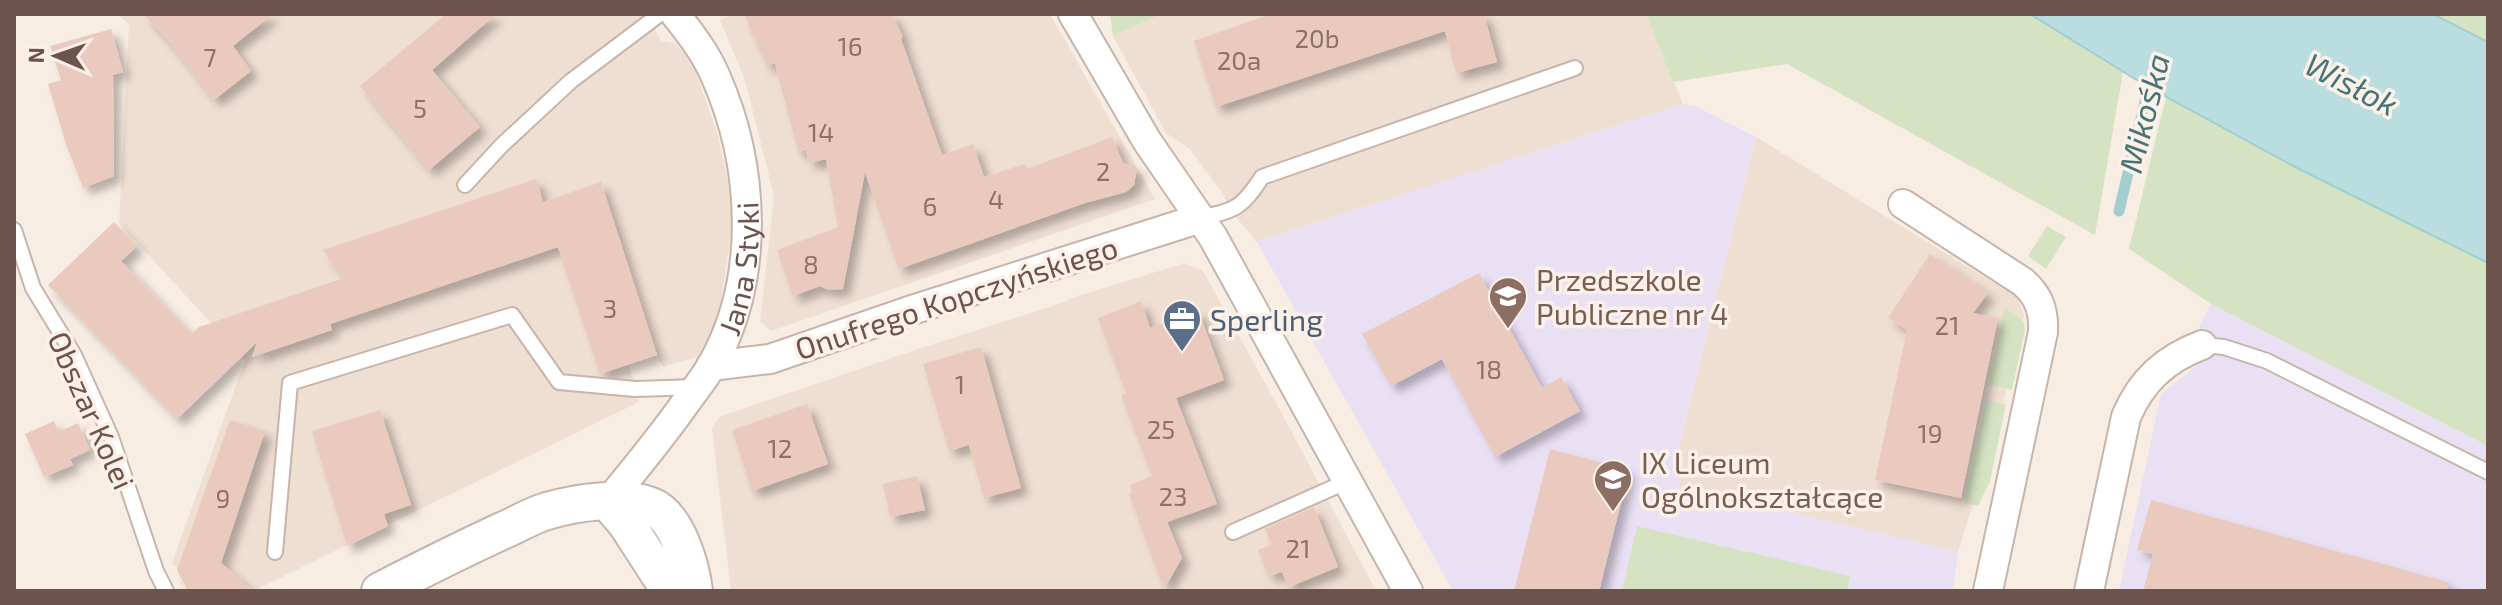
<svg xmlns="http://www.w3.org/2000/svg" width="2502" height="605" viewBox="0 0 2502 605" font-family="'Exo 2',sans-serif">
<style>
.residential{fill:#efded2}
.education{fill:#eae0f4}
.green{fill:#d5e3c3}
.water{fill:#badedf;stroke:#a2cecf;stroke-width:2}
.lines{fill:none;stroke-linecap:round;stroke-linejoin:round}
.stream{stroke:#a2cecf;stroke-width:11}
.building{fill:#eacabe;filter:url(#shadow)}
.service-casing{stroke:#c7b4ab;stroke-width:18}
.minor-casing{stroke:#c7b4ab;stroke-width:32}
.tertiary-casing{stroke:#c7b4ab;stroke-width:40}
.service{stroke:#fff;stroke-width:14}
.minor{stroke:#fff;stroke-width:28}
.tertiary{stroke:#fff;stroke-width:36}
.labels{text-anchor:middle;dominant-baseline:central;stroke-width:7;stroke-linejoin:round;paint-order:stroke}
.number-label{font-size:26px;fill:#8c7268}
.street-label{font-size:30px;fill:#6c544c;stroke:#fcf1e8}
.education-label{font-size:30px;fill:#785e54;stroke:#fcf1e8;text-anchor:start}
.service-label{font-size:30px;fill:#4e5e75;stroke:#fcf1e8;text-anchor:start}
.water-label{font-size:32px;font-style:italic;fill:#477577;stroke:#fcf1e8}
</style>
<defs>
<filter id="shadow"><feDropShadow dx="7" dy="7" stdDeviation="4" flood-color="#0004"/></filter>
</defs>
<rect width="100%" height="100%" fill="#f8ede3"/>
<path class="residential" d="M117,14H647L661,41L674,43L691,58L717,133L728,181L732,225L717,331L697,357L663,367L656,355L629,365L639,402L253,591H202L172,563L245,360L119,223L129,24Z
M733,14H1050L1155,199L771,331L760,321L774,196L745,80L720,20Z
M1162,14H1646L1683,104L1257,242L1232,212L1223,194L1190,149L1166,133L1113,36Z
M1756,137L2017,297L2024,316L2002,408L1958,552L1679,486L1676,460Z
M1185,263L1203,271L1287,423L1376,591H731L712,428L719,417L918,349L1068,301V299Z"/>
<path class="education" d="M1683,104L1697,107L1756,137L1676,459L1679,486L1958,552L1953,591H1453L1257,242Z
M2211,304L2488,446V591H2119L2161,394L2205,359L2199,327Z"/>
<path class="green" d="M1110,14H1162L1113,36Z
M1646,14H2030L2123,72L2095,235L1787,64L1673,82Z
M2433,14H2488V42Z
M2166,97L2297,168L2488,263V446L2211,304L2129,249Z
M2047,226L2066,237L2046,269L2028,256Z
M2005,308L2024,322L2025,330L2012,390L1988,384Z
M1986,400L2006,404L1990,481L1978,506L1964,503Z
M1637,526L1850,576L1847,591H1622Z"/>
<path class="water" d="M2030,14H2433L2488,42V263L2297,168L2148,87Z"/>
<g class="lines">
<path class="stream" d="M2119,211L2151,76"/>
</g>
<path class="building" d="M143,14H273L233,46L251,71L214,100L171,44Z
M446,14H496L432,70L480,127L429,170L360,86Z
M744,14H892L903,37L901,39L942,155L973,144L984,177L1025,164L1027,169L1112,137L1123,163L1137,168L1134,185L1126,192L1085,203L899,269L865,172L843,289L828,290L820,286L793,296L777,250L838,227L826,159L809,163L806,150L798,152L775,63L767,66Z
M1271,14H1484L1497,62L1456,73L1445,31L1216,107L1194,41Z
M111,29L123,72L113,75L114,176L83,188L66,144L48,84L61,80L50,46Z
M536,179L543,202L601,182L657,355L600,374L558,247L330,324L332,330L252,357L257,342L177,419L48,285L114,222L137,246L121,261L191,334L199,327L344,278L323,250Z
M1930,254L1988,293L1973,313L1998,318L1961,498L1875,480L1907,330L1888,318Z
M1479,273L1542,388L1561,377L1580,411L1495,457L1442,359L1391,386L1362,334Z
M1141,301L1150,328L1198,310L1224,380L1176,398L1217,504L1167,522L1182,558L1164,589L1129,494L1132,493L1130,485L1152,476L1121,396L1126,393L1098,318Z
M981,347L1021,488L984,498L969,445L949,451L923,364Z
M807,404L828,464L752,491L732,430Z
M380,410L411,505L384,514L388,526L347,546L312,431Z
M230,420L265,431L221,563L253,591H188L177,570Z
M54,421L58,432L78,423L90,450L70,459L73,465L44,477L25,434Z
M1550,449L1629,470L1599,591H1514Z
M917,476L925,510L890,517L883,484Z
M2151,500L2448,582L2447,591H2143L2153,554L2137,550Z
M1314,507L1338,567L1289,587L1282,572L1269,576L1258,550L1271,545L1265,529Z"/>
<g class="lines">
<g class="service-casing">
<path id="service" d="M465,185L501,146L571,81L660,14
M1199,218C1236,210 1241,209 1262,177L1575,68
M14,230L33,288L74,355L111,437L156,571L166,591
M2202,345L2224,347L2267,361L2488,472
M1233,532L1348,481
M275,552L290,383L512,315L559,382L635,389L697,387"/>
</g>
<g class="minor-casing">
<g id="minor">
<path d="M1073,14L1147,141L1213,237L1408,591"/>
<path d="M1903,204L2023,282C2039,296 2044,311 2043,332L1988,591"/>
<path d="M711,366L770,359L915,309L1198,219"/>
<path id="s1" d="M608,502C634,470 660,439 684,405C693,392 704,379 712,365C761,278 755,165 715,75C705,52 690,33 675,14"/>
<path d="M2089,591L2126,417C2141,381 2165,359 2202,345"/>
</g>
</g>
<g class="tertiary-casing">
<path id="tertiary" d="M608,502L626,523L670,591
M380,591C421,570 461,550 502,531C517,525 532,515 547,511C574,503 625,495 651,506C677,516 691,566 694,591"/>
</g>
<use href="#service" class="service"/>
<use href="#minor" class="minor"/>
<use href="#tertiary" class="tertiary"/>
</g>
<defs>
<g id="school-pin" transform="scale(2)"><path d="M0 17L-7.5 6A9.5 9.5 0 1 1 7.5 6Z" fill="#8d6e63" stroke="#fcf1e8"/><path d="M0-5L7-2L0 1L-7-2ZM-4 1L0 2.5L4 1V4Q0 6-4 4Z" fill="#fff"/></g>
<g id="office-pin" transform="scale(2)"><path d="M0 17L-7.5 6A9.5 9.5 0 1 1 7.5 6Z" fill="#5c6f8a" stroke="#fcf1e8"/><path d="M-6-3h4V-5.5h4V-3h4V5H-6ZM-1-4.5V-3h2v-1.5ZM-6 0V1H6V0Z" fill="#fff"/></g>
</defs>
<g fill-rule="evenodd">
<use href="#school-pin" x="1508" y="296"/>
<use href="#office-pin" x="1182" y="319"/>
<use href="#school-pin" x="1613" y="479"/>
</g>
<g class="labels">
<g class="number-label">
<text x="1317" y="37">20b</text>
<text x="850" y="45">16</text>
<text x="210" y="56">7</text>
<text x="1239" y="59">20a</text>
<text x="420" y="107">5</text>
<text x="821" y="131">14</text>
<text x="1103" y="170">2</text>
<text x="996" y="198">4</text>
<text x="930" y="205">6</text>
<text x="811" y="263">8</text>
<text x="610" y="307">3</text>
<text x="1947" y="324">21</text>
<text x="1489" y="368">18</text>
<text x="960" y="383">1</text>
<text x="1161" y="428">25</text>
<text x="1930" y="432">19</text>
<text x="780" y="447">12</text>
<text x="1173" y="495">23</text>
<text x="223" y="497">9</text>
<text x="1298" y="547">21</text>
</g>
<g class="street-label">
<text stroke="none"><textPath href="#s1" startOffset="274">Jana Styki</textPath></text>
<text transform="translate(956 297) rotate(-18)">Onufrego Kopczyńskiego</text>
<text transform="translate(92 410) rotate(66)">Obszar Kolei</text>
</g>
<g class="education-label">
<text x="1536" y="279">Przedszkole<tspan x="1536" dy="34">Publiczne nr 4</tspan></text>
<text x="1641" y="462">IX Liceum<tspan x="1641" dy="34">Ogólnokształcące</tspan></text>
</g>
<g class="service-label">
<text x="1210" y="319">Sperling</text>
</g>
<g class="water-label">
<text transform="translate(2352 83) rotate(27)">Wisłok</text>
<text transform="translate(2143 113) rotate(-76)">Mikośka</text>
</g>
</g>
<rect width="2502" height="605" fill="none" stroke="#6c544c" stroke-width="32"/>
<g transform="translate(56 56) rotate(272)" stroke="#fcf1e8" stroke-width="6" paint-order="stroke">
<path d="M0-6L14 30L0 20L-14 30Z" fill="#6c544c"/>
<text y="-12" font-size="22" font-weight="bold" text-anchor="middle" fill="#6c544c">N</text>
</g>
</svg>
